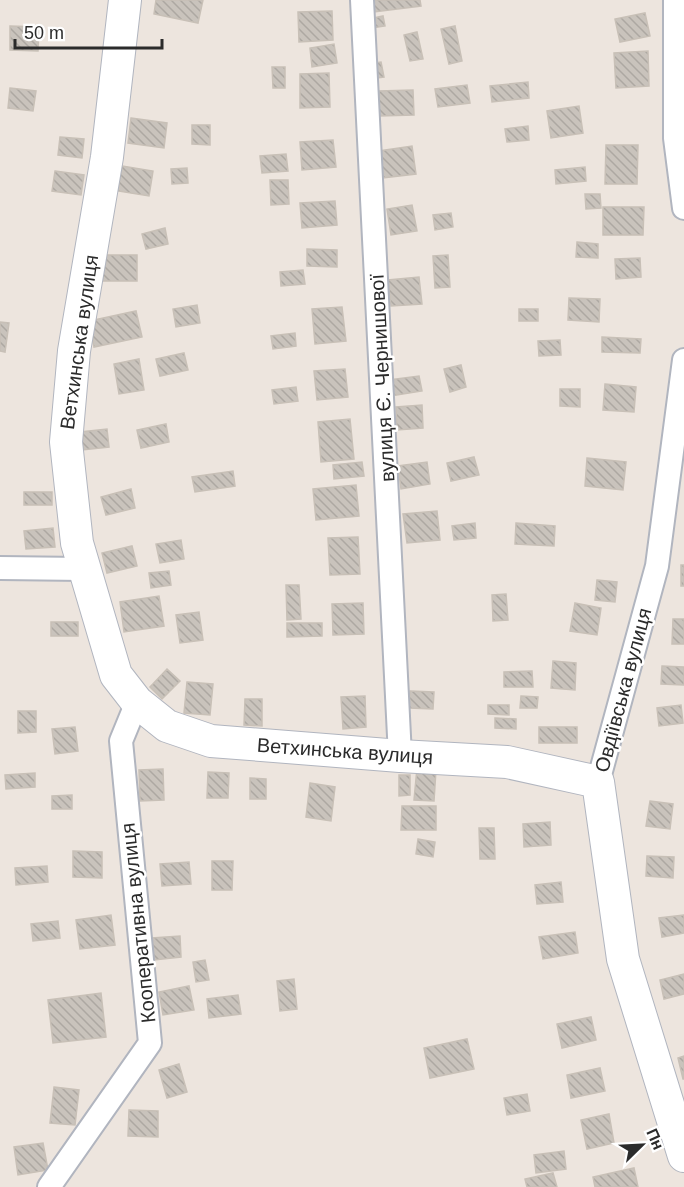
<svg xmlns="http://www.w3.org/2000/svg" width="684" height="1187" viewBox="0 0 684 1187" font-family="Arial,sans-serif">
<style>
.building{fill:url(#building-back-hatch);stroke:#c8c0b7;stroke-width:1.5}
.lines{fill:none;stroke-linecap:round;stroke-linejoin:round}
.street-casing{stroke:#b1b5bf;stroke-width:26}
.secondary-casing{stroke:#b1b5bf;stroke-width:34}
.street{stroke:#fff;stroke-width:22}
.secondary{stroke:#fff;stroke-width:32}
.labels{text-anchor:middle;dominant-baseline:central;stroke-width:5;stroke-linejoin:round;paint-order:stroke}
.street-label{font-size:20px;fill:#2b2b2b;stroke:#fff}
</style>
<defs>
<pattern id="building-back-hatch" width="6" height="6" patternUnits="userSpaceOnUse" patternTransform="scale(1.5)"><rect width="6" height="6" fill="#c9c3bc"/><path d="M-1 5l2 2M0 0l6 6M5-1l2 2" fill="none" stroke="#ada8a2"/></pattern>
</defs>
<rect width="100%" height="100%" fill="#ede5de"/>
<path class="building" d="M156,0H203L198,23L154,14Z
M372,0H420L421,6L374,12Z
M332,11L333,40L299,42L298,12Z
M645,13L650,36L620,42L615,19Z
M383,16L385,26L366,29L364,20Z
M10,26L39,27L38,51L10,50Z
M455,26L462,61L449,64L441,29Z
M417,32L423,59L410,61L404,35Z
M334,44L337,63L312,67L310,48Z
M648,51L649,86L616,88L614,53Z
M381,62L384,77L369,79L367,64Z
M272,67H285V88H273Z
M329,73L330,107L300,108V74Z
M528,82L529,98L492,102L490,86Z
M467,85L470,103L438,107L435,89Z
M10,88L36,91L33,111L8,108Z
M413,90L414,115L379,116V91Z
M579,106L583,133L551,138L547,111Z
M131,118L167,123L164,148L128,143Z
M192,125H210V145L192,144Z
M528,126L529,140L507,142L505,129Z
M60,137L84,139L82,158L58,155Z
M333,140L336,167L302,170L300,142Z
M606,145H638L637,184H605Z
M412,146L416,174L383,178L379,151Z
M286,154L288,171L262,173L260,156Z
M122,166L153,171L149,196L118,191Z
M585,167L586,181L556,184L555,170Z
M187,168L188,183L172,184L171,169Z
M55,171L84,175L81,195L52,191Z
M270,180H288L289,204L271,205Z
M585,194H600L601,208L586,209Z
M335,201L337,225L302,228L300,203Z
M412,205L417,231L391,235L387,209Z
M603,207H644L643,235H603Z
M451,213L453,227L435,230L433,215Z
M165,228L168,244L146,249L142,234Z
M577,242L598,244V258L576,257Z
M307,249L337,250V267L307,266Z
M102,255H137V281H102Z
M448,255L450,287L435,288L433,256Z
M640,258L641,277L616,279L615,259Z
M303,270L305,284L281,286L280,272Z
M419,277L422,304L391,306L388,280Z
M569,298L600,299L599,322L568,320Z
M197,305L200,323L176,327L173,309Z
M342,307L346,341L315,344L312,309Z
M519,309H538V321H519Z
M136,311L142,337L94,347L89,321Z
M0,322L9,323L5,352L0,351Z
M295,333L296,346L273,349L271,336Z
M602,337L641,339L640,353L602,352Z
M560,340L561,355L539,356L538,341Z
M184,353L188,370L160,376L156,359Z
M139,359L144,390L119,394L114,364Z
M461,365L466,387L450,392L444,369Z
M345,369L348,397L317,400L314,371Z
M419,376L422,391L391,396L389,380Z
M605,384L636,387L634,412L603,410Z
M296,387L298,401L274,404L272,390Z
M560,389H580V407L560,406Z
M422,405L423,428L397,430L396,407Z
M350,419L354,459L321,462L318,422Z
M166,424L169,442L141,448L137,430Z
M107,429L109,447L82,450L80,432Z
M474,457L479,475L451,481L447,463Z
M587,458L626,462L623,490L585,486Z
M362,462L364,476L334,479L333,465Z
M427,462L430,484L401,489L398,466Z
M233,471L235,486L195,492L192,477Z
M356,485L359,516L316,520L313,489Z
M131,489L135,508L106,515L101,497Z
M24,492H52V505H24Z
M437,511L440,540L407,543L403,514Z
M475,523L476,538L454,540L452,526Z
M516,523L555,526L554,546L515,544Z
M53,528L55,547L26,549L24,531Z
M358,537L360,574L330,575L328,538Z
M181,540L184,559L160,563L156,544Z
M132,546L137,566L107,573L102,553Z
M681,565H684V586H681Z
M169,571L171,585L151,588L149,573Z
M597,580L617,582L615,602L595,600Z
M286,585H299L301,619L287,620Z
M506,594L508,620L493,621L492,595Z
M159,596L164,626L124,632L120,602Z
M363,603L364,634L333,635L332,604Z
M575,603L601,608L597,635L570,631Z
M199,612L203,640L180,643L176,615Z
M673,619H684V644H672Z
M51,622H78V636H51Z
M287,623H322V636L287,637Z
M553,661L576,663L575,690L551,688Z
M662,666L684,667V685L661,684Z
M167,669L180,681L162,699L150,687Z
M532,671L533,687H504V672Z
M187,682L213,684L210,715L184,713Z
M410,691L434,692L433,709L409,708Z
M365,696L366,727L343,729L341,697Z
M521,696L538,697L537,708H520Z
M245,699H262V726L244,725Z
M488,705H509V715L488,714Z
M681,705L683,723L659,726L657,708Z
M18,711H36V732L18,733Z
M495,718L516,719V729L495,728Z
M75,727L78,751L55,754L52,729Z
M539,727H577V743H539Z
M417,768L436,770L434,801L414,800Z
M163,769L164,800L140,801L139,770Z
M208,772L229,773L228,798H207Z
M35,773V787L6,789L5,775Z
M399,775H410V795L399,796Z
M250,778L266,779V799H250Z
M310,783L335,787L331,821L306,817Z
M72,795V809H52V796Z
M650,801L673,804L670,829L646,826Z
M402,806H436V830H401Z
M550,822L551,845L524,847L523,824Z
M479,828H494L495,859H480Z
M418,839L435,842L433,857L416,854Z
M73,851L102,852V878L73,877Z
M647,856L674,857L673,878L646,876Z
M212,861H233L232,890H212Z
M189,862L191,884L162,886L160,864Z
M47,866L48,882L16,885L15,868Z
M561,882L563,902L537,904L535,885Z
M111,915L115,945L80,949L76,920Z
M684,915V933L662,937L659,918Z
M58,921L60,938L33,941L31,924Z
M575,932L578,953L543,959L539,937Z
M180,936L181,957L154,960L152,938Z
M205,960L209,980L196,982L193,962Z
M684,974V994L664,999L660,980Z
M294,979L297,1009L280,1011L277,981Z
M189,986L194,1010L163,1015L159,992Z
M101,993L106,1037L53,1043L48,1000Z
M238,995L241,1014L209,1018L207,999Z
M591,1017L596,1040L562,1048L557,1024Z
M467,1039L474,1069L430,1078L424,1048Z
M684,1056V1079H683L678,1058Z
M179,1064L187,1092L167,1098L159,1070Z
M600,1068L605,1091L571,1098L567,1075Z
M54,1087L79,1090L75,1125L50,1123Z
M527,1094L530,1111L507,1115L504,1098Z
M129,1110L158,1111V1137L128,1136Z
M609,1114L614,1143L587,1149L581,1120Z
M43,1143L48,1170L18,1175L14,1147Z
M564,1151L566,1169L536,1173L534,1155Z
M634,1168L638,1187H595L593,1177Z
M553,1173L557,1187H527L525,1179Z"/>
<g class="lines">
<g class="street-casing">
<path id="street" d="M362,0L400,756
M675,0V138L684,208
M0,568L83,569
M598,782L657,566L684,360
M49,1187L150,1043L121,741L137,702"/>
</g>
<g class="secondary-casing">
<path id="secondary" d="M125,0L107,157L74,351L66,442L77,543L116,675L137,702L167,726L211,741L400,756L507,762L598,782L623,959L684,1156"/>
</g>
<use href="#street" class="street"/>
<use href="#secondary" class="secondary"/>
</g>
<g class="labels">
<g class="street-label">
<text transform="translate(79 342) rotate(-82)">Ветхинська вулиця</text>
<text transform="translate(382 378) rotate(-93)">вулиця Є. Чернишової</text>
<text transform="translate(623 690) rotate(-75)">Овдіївська вулиця</text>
<text transform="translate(345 751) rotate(4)">Ветхинська вулиця</text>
<text transform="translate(138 923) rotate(-96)">Кооперативна вулиця</text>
</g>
</g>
<g transform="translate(642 1145) rotate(66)" stroke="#ffffff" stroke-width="4.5" paint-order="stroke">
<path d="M0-4.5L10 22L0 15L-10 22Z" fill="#2b2b2b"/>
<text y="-9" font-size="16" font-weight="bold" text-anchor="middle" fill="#2b2b2b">Пн</text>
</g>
<path d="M15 39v9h147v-9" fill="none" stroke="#2b2b2b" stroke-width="3"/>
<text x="24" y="39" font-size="18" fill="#2b2b2b" stroke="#ffffff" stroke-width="4.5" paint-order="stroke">50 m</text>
</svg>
